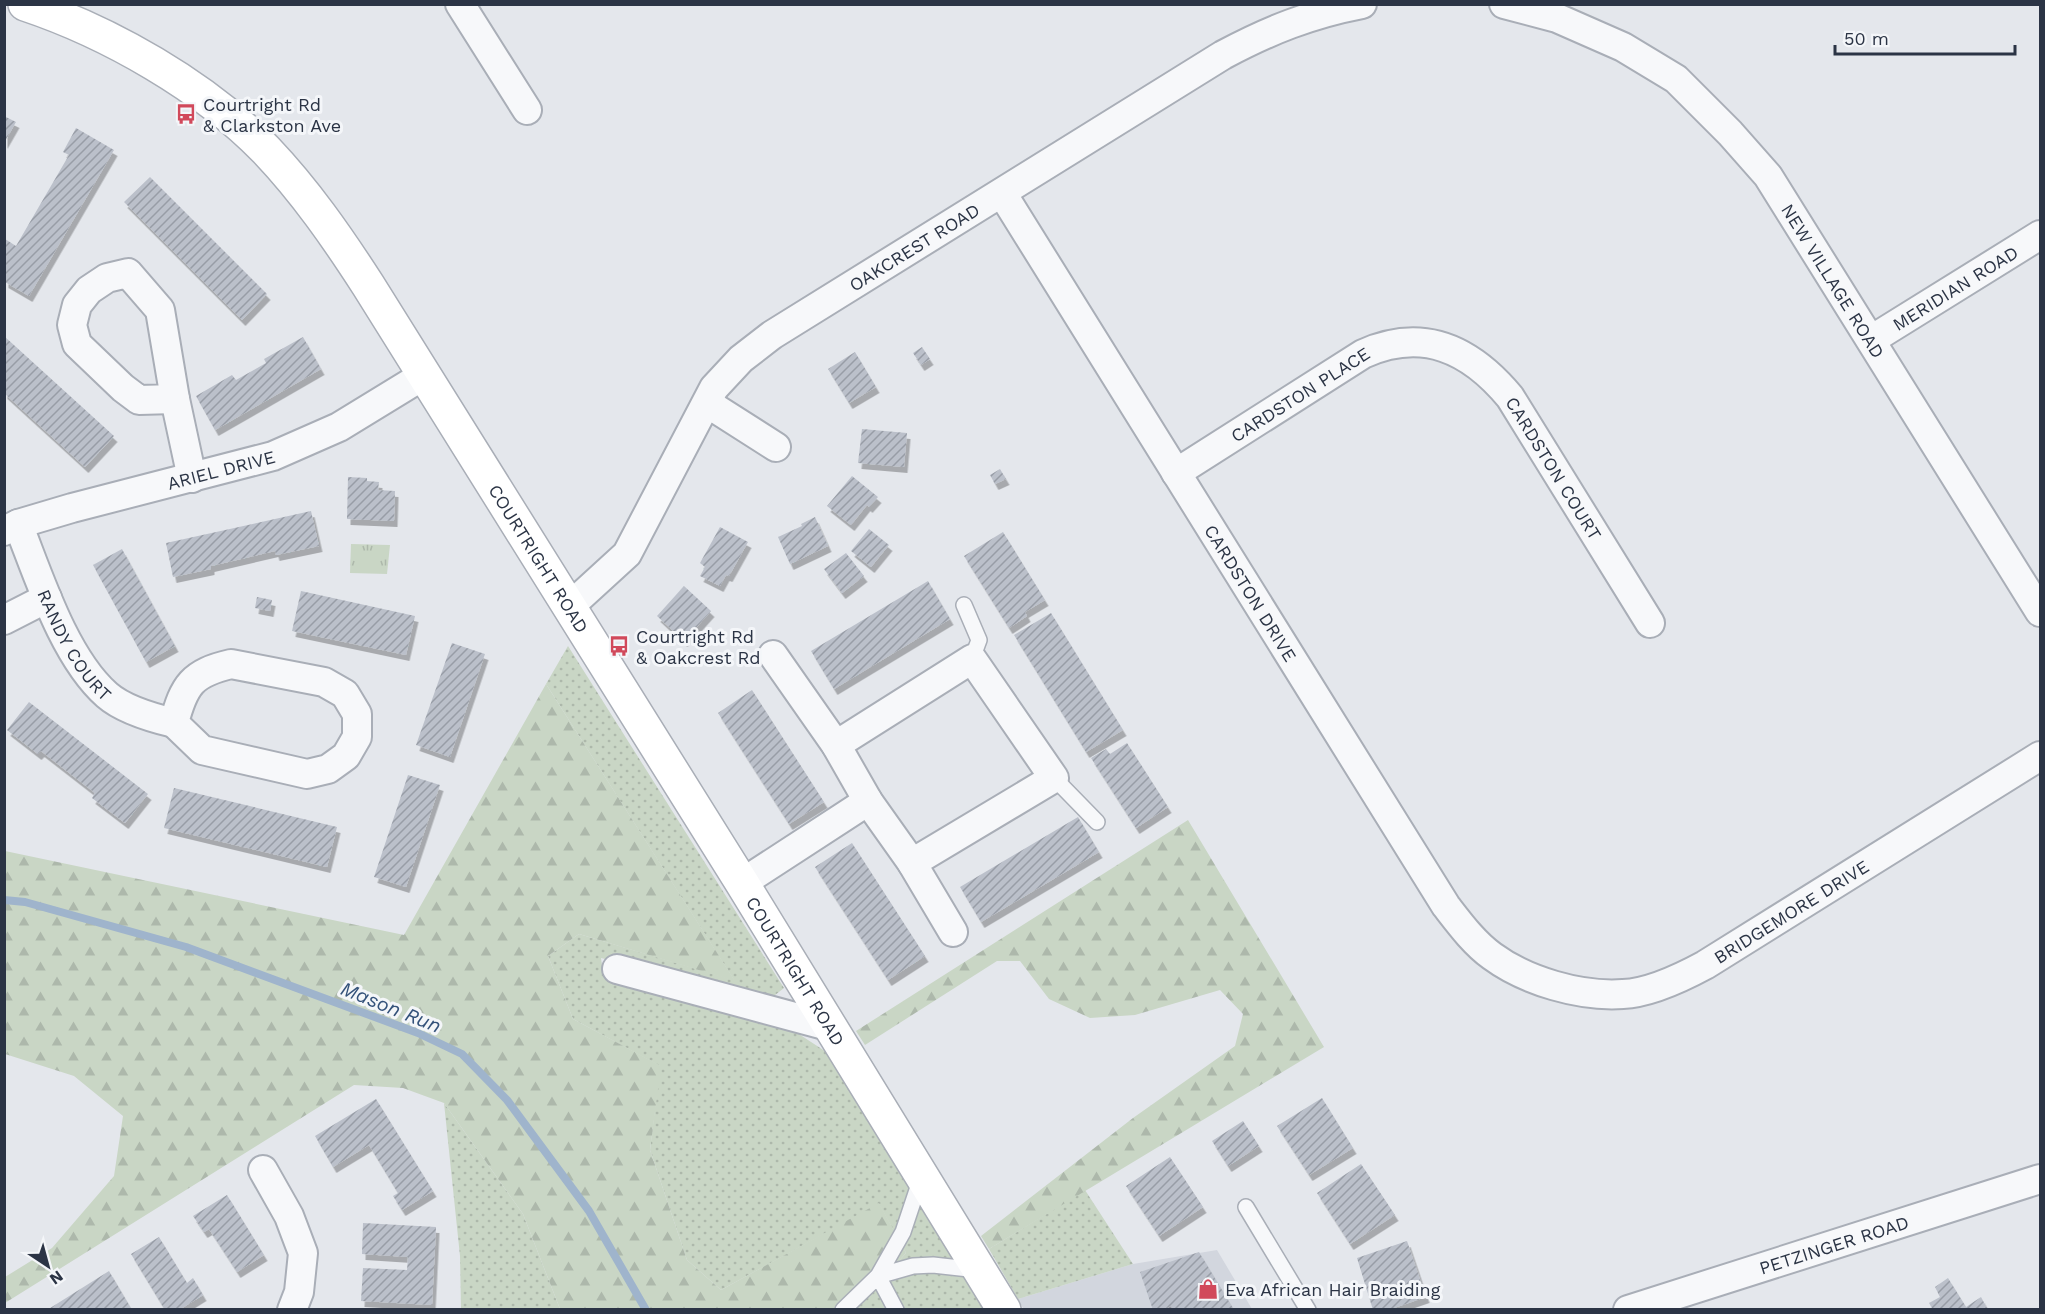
<svg xmlns="http://www.w3.org/2000/svg" width="2045" height="1314" viewBox="0 0 2045 1314" font-family="'Work Sans',sans-serif">
<style>
.built{fill:#d2d6de}
.grass{fill:url(#grass-dots)}
.forest{fill:url(#forest-firs)}
.park{fill:url(#park-tufts)}
.lines{fill:none;stroke-linecap:round;stroke-linejoin:round}
.stream{stroke:#9fb4cc;stroke-width:8}
.building{fill:url(#building-hatch);filter:url(#shadow)}
.lane-casing{stroke:#a9aeb7;stroke-width:18}
.street-casing{stroke:#a9aeb7;stroke-width:32}
.secondary-casing{stroke:#a9aeb7;stroke-width:36}
.lane{stroke:#f7f8fa;stroke-width:15}
.street{stroke:#f7f8fa;stroke-width:28}
.secondary{stroke:#fff;stroke-width:33}
.labels{text-anchor:middle;dominant-baseline:central;stroke-width:6;stroke-linejoin:round;paint-order:stroke}
.poi-label{font-size:18px;fill:#2b3445;stroke:#f4f6f9;text-anchor:start}
.street-label{font-size:18px;fill:#2b3445;stroke:#f4f6f9}
.water-label{font-size:20px;font-style:italic;fill:#34527a;stroke:#f4f6f9}
</style>
<defs>
<pattern id="grass-dots" width="8" height="8" patternUnits="userSpaceOnUse" patternTransform="scale(1.5)"><rect width="8" height="8" fill="#c9d6c5"/><path d="M2 2h.1M6 6h.1" fill="none" stroke="#adb8ab" stroke-width="1.8" stroke-linecap="round"/></pattern>
<pattern id="forest-firs" width="22" height="20" patternUnits="userSpaceOnUse" patternTransform="scale(1.5)"><rect width="22" height="20" fill="#c9d6c5"/><path d="M5 1l3.5 6h-7zM16 11l3.5 6h-7z" fill="#adb8ab"/></pattern>
<pattern id="park-tufts" width="24" height="20" patternUnits="userSpaceOnUse" patternTransform="scale(1.5)"><rect width="24" height="20" fill="#c9d6c5"/><path d="M3 7l-1-3M5 7V3M7 7l1-3M15 17l-1-3M17 17v-4M19 17l1-3" fill="none" stroke="#adb8ab"/></pattern>
<pattern id="building-hatch" width="6" height="6" patternUnits="userSpaceOnUse" patternTransform="scale(1.5)"><rect width="6" height="6" fill="#bbc0ca"/><path d="M-1 1l2-2M0 6l6-6M5 7l2-2" fill="none" stroke="#989da6"/></pattern>
<filter id="shadow"><feDropShadow dx="3.5" dy="6" stdDeviation="0" flood-color="#0004"/></filter>
</defs>
<rect width="100%" height="100%" fill="#e4e7ec"/>
<path class="built" d="M1217,1250L1252,1309L1024,1310L1018,1299L1133,1264Z"/>
<path class="grass" d="M568,646L784,988L770,999L601,958L603,973L782,1023L834,1057L987,1309H856L906,1253L879,1204L721,1290L687,1260L650,1150L660,1066L573,1019L548,956L579,934L734,980L546,684Z
M444,1103L523,1214L560,1309H461L460,1256Z
M1085,1190L1133,1264L1018,1299L989,1249Z"/>
<path class="forest" d="M546,684L735,981L579,934L548,956L573,1019L661,1066L650,1150L687,1260L721,1290L879,1203L906,1253L856,1309H560L523,1214L444,1103L403,1088L354,1085L5,1303V1277L52,1248L114,1176L123,1116L74,1076L5,1054V851L404,935Z
M1188,820L1324,1047L989,1249L981,1236L1133,1118L1235,1046L1243,1014L1220,990L1135,1015L1090,1018L1049,999L1020,961H997L865,1045L856,1031Z"/>
<path class="park" d="M351,544L390,545L387,574L350,573Z"/>
<g class="lines">
<path class="stream" d="M4,900L25,902L186,947L418,1033L462,1054L507,1100L589,1211L646,1310"/>
</g>
<path class="building" d="M4,116L16,122L4,143Z
M76,128L114,150L29,296L5,282V239L16,246L69,155L63,152Z
M150,177L267,294L242,320L124,202Z
M4,336L114,436L85,467L4,393Z
M303,337L321,369L215,430L196,396L232,375L236,380L266,363L264,359Z
M922,347L930,359L921,365L913,353Z
M855,352L876,387L849,403L828,369Z
M862,429L907,433L904,467L858,463Z
M1000,469L1006,479L995,484L990,475Z
M852,476L878,497L869,507L867,505L851,525L827,506Z
M348,477L367,478V481L379,482L378,490L395,491L394,521L347,519Z
M311,511L319,546L276,555L275,551L211,566V569L173,577L166,543Z
M815,517L828,546L790,564L778,537L802,526L801,524Z
M720,527L748,542L729,576L726,575L720,586L700,576L705,567L700,563Z
M869,529L889,545L871,567L851,551Z
M1003,532L1045,600L1025,612L1027,616L1009,628L964,556Z
M122,549L175,646L146,662L93,565Z
M846,553L864,576L842,593L824,569Z
M928,581L950,619L834,689L811,651Z
M684,586L711,611L684,641L657,616Z
M301,591L415,616L406,655L292,631Z
M257,597L272,600L270,611L255,608Z
M1051,613L1123,730L1086,752L1014,635Z
M452,643L485,654L450,757L416,745Z
M752,690L824,802L789,824L718,713Z
M29,702L148,794L125,823L92,798L95,793L41,751L38,754L7,730Z
M1127,743L1168,807L1136,828L1091,758L1106,749L1110,754Z
M408,775L440,785L406,887L374,877Z
M174,788L337,827L327,867L164,828Z
M1078,817L1099,852L981,922L960,887Z
M852,843L925,956L888,980L815,867Z
M1322,1098L1353,1148L1309,1175L1277,1126Z
M376,1099L433,1191L402,1210L393,1196L398,1193L369,1145L333,1167L315,1136Z
M1243,1121L1259,1146L1228,1166L1212,1141Z
M1170,1157L1203,1207L1159,1236L1126,1186Z
M1361,1164L1395,1215L1350,1244L1317,1193Z
M227,1195L264,1255L237,1272L209,1229L204,1232L193,1216Z
M363,1223L436,1227L432,1305L361,1301L363,1268L407,1270L408,1257L362,1254Z
M159,1237L187,1283L193,1278L203,1295L179,1310H165L131,1254Z
M1407,1241L1426,1297L1388,1310H1373L1357,1258Z
M1199,1252L1234,1310H1173L1171,1306L1163,1310H1153L1140,1272Z
M109,1271L132,1310H47Z
M1948,1278L1966,1307L1981,1297L1988,1310H1933L1929,1303L1940,1297L1935,1287Z"/>
<g class="lines">
<g class="lane-casing">
<path id="lane" d="M964,605L979,640L972,659
M1054,778L1097,822
M1246,1207L1308,1310
M878,1276L913,1266L933,1265L978,1270
M878,1276L896,1310
M843,1310L878,1276L903,1232L921,1178"/>
</g>
<g class="street-casing">
<g id="street">
<path d="M460,4L527,110"/>
<path id="s1" d="M1504,4L1557,18L1623,47L1676,79L1730,133L1768,176L2040,612"/>
<path id="s2" d="M1002,193L1446,906C1460,924 1474,943 1492,956C1526,981 1580,997 1623,994C1650,993 1681,978 1705,965L2040,756"/>
<path d="M128,273L160,310L175,399L139,400L123,388L77,344L72,325L77,305L89,290L107,278Z"/>
<path id="s3" d="M1871,340L2040,235"/>
<path d="M175,399L192,478"/>
<path d="M707,403L776,447"/>
<path id="s4" d="M1176,473L1363,354C1423,327 1470,349 1510,397L1650,623"/>
<path id="s5" d="M18,524C39,577 64,657 107,695C123,709 153,718 174,723"/>
<path id="s6" d="M4,531L18,524L72,508L273,456L339,427L424,375"/>
<path id="s7" d="M569,607L627,554L714,388L741,359L772,335L1223,55C1270,30 1310,14 1362,4"/>
<path d="M4,620L47,598"/>
<path d="M773,655L836,745L868,801L912,863L953,932"/>
<path d="M231,664L324,682L345,694L357,714V737L346,756L328,769L307,774L202,750L174,723C184,685 192,673 231,664Z"/>
<path d="M836,745L972,659L1054,778L912,863"/>
<path d="M742,883L868,801"/>
<path d="M617,969L828,1026"/>
<path d="M263,1170L289,1216L303,1253L299,1292L292,1310"/>
<path id="s8" d="M1628,1310L2040,1179"/>
</g>
</g>
<g class="secondary-casing">
<g id="secondary">
<path id="s9" d="M25,4C109,32 204,86 266,150C305,191 337,237 368,285L742,883L1004,1310"/>
</g>
</g>
<use href="#lane" class="lane"/>
<use href="#street" class="street"/>
<use href="#secondary" class="secondary"/>
</g>
<defs>
<g id="bus-bare" transform="scale(1.62)"><path d="M-5-6H5V4H4V6H2V4H-2V6H-4V4H-5ZM-3.5-4V0h7V-4ZM-3.5 1.2v1.5H-2V1.2ZM2 1.2v1.5H3.5V1.2Z" fill="#d1495b" stroke="#f4f6f9" stroke-width="2.5" paint-order="stroke"/></g>
<g id="shop-bare" transform="scale(1.62)"><path d="M-5-2.5h2.3a2.7 3.5 0 0 1 5.4 0H5L5.5 6h-11ZM-1.5-2.5h3a1.5 2.3 0 0 0-3 0Z" fill="#d1495b" stroke="#f4f6f9" stroke-width="2.5" paint-order="stroke"/></g>
</defs>
<g fill-rule="evenodd">
<use href="#bus-bare" x="186" y="114"/>
<use href="#bus-bare" x="619" y="646"/>
<use href="#shop-bare" x="1208" y="1289"/>
</g>
<g class="labels">
<g class="poi-label">
<text x="203" y="104">Courtright Rd<tspan x="203" dy="21">&amp; Clarkston Ave</tspan></text>
<text x="636" y="636">Courtright Rd<tspan x="636" dy="21">&amp; Oakcrest Rd</tspan></text>
<text x="1225" y="1289">Eva African Hair Braiding</text>
</g>
<g class="street-label">
<text stroke="none"><textPath href="#s7" startOffset="512">OAKCREST ROAD</textPath></text>
<text stroke="none"><textPath href="#s1" startOffset="446">NEW VILLAGE ROAD</textPath></text>
<text stroke="none"><textPath href="#s3" startOffset="99">MERIDIAN ROAD</textPath></text>
<text stroke="none"><textPath href="#s4" startOffset="147">CARDSTON PLACE</textPath></text>
<text stroke="none"><textPath href="#s6" startOffset="226">ARIEL DRIVE</textPath></text>
<text stroke="none"><textPath href="#s4" startOffset="472">CARDSTON COURT</textPath></text>
<text stroke="none"><textPath href="#s9" startOffset="776">COURTRIGHT ROAD</textPath></text>
<text stroke="none"><textPath href="#s2" startOffset="471">CARDSTON DRIVE</textPath></text>
<text stroke="none"><textPath href="#s5" startOffset="134">RANDY COURT</textPath></text>
<text stroke="none"><textPath href="#s2" startOffset="1236">BRIDGEMORE DRIVE</textPath></text>
<text stroke="none"><textPath href="#s9" startOffset="1262">COURTRIGHT ROAD</textPath></text>
<text stroke="none"><textPath href="#s8" startOffset="216">PETZINGER ROAD</textPath></text>
</g>
<g class="water-label">
<text transform="translate(391 1007) rotate(22)">Mason Run</text>
</g>
</g>
<rect width="2045" height="1314" fill="none" stroke="#2b3445" stroke-width="12"/>
<g transform="translate(48 1266) rotate(144)" stroke="#f4f6f9" stroke-width="4.5" paint-order="stroke">
<path d="M0-4.5L10 22L0 15L-10 22Z" fill="#2b3445"/>
<text y="-9" font-size="16" font-weight="bold" text-anchor="middle" fill="#2b3445">N</text>
</g>
<path d="M1835 45v9h180v-9" fill="none" stroke="#2b3445" stroke-width="3"/>
<text x="1844" y="45" font-size="18" fill="#2b3445" stroke="#f4f6f9" stroke-width="4.5" paint-order="stroke">50 m</text>
</svg>
